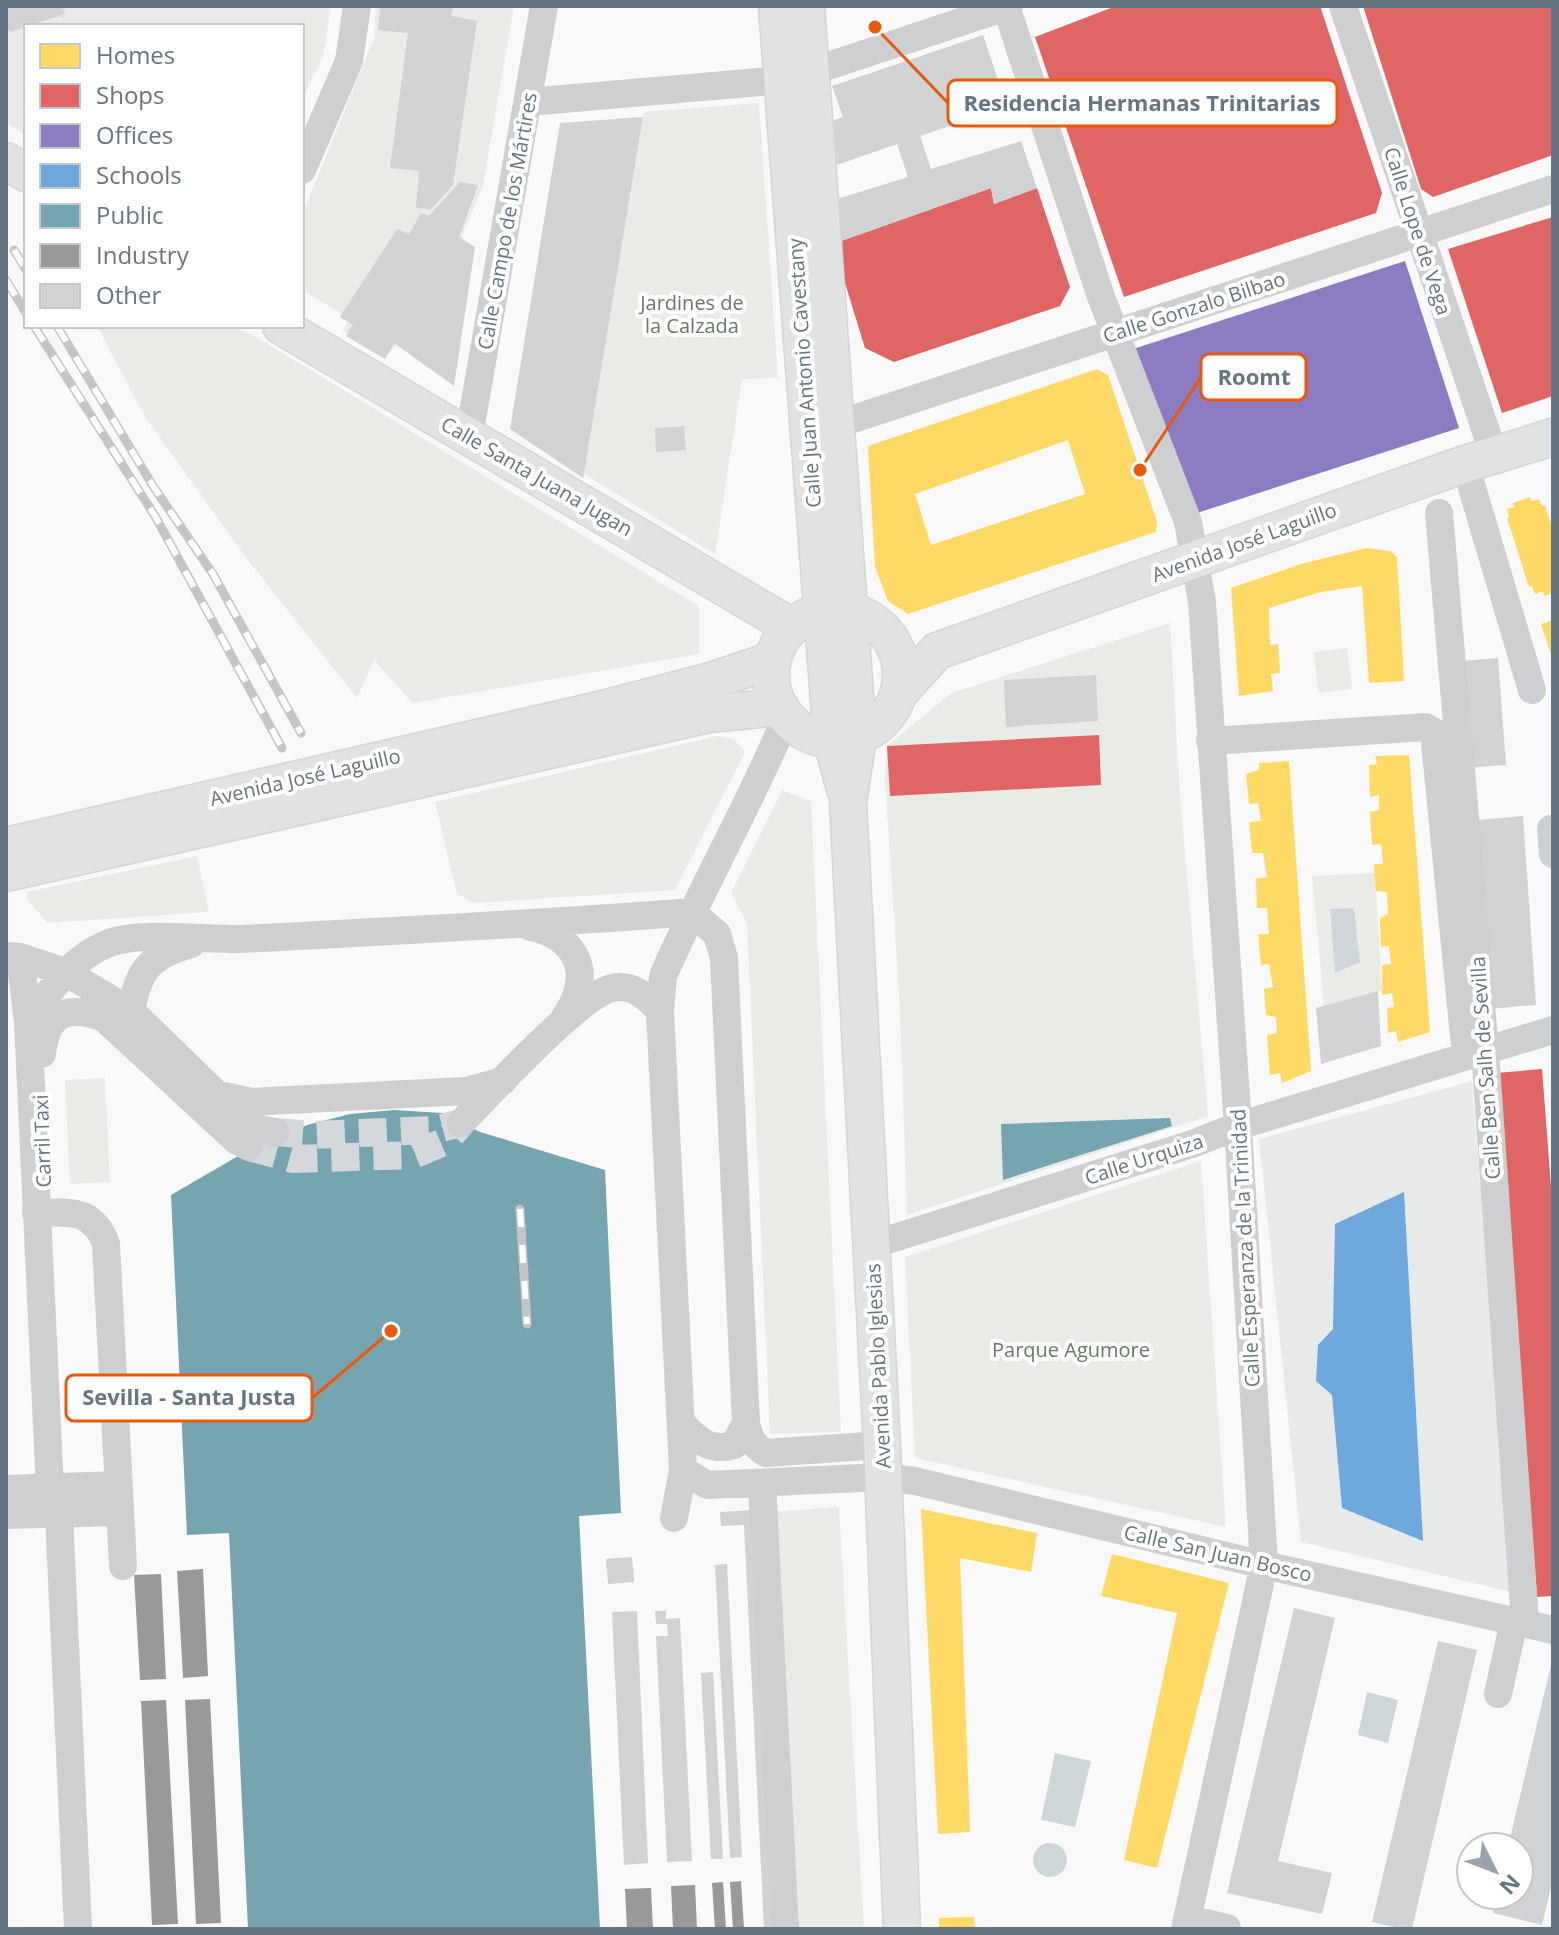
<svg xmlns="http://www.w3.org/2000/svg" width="1559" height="1935" viewBox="0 0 1559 1935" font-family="'Open Sans',sans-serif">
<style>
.built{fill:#e8e9e9}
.green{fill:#e8ebe6}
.water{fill:#ced6d9}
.homes{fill:#ffd966;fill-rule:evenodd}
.shops{fill:#e06666}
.offices{fill:#8e7cc3}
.schools{fill:#6fa8dc}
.public{fill:#76a5af}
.industry{fill:#999}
.building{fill:#d0d2d3}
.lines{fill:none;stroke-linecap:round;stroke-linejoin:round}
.minor-tunnel{stroke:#d4d8dc;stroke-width:28;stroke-dasharray:28 14;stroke-linecap:butt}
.major-casing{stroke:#d5d6d7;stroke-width:39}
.minor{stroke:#cecfd0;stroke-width:28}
.major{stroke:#e1e2e2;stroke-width:36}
.rail-casing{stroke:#c3c5c6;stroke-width:9}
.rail{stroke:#fff;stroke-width:6;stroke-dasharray:18;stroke-linecap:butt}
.labels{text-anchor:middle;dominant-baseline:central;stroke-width:8;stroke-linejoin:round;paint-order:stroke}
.street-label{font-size:20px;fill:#657683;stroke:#fff}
.park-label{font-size:20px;fill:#687a64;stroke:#fff}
.leader{fill:none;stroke:#e8590c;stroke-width:3}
.callout-dot{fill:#e8590c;stroke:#fff;stroke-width:3}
.callout{fill:#fff;stroke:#e8590c;stroke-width:3}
.callout-label{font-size:22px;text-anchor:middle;font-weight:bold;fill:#657683}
</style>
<rect width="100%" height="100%" fill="#f9f9f9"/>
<path class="built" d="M1472,1081L1511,1592L1301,1542L1259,1139Z"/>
<path class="green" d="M6,6H331L323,57L302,100V26H26V136L6,123Z
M376,6H514L483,186L462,236L472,251L452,382L396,345L386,357L343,331L349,318L302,290V215L374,38Z
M759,103L778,378L742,379L715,554L584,474L644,112Z
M97,326H234L256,337L699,606V654L413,703L374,660L357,698L247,559L145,417Z
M1170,623L1180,795L1208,1116L907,1215L900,1011L885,779L887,746L951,693Z
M1347,648L1352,689L1318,693L1314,652Z
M717,736L734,739L745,752L675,890L474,903L457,894L435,802Z
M782,790L811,801L841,1432L770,1434L747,924L731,893Z
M197,856L209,912L47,923L28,900L27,892Z
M1375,873L1382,990L1324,1006L1312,876Z
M105,1078L110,1182L70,1184L65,1080Z
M1201,1161L1226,1527L915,1458L905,1257Z
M839,1507L864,1929H792L771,1512Z"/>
<path class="water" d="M1354,908L1360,962L1335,973L1330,909Z
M1367,1692L1398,1700L1388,1743L1358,1735Z
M1055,1753L1091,1761L1075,1827L1041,1820Z
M1033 1860a17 17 0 1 1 34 0a17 17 0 1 1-34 0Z"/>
<path class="homes" d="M1097,369L1108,375L1157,522L1156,532L908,614L888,601L875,567L868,446ZM1068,440L1085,494L931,545L915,494Z
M1530,497L1532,501L1539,499L1542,506L1545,505L1553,530V593L1544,596L1543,591L1535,594L1532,586L1529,587L1507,518L1509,517L1507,509L1515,507L1513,503Z
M1366,548L1390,551L1397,557L1404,681L1369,683L1362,586L1321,592L1269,608L1270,645L1278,644L1280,673L1271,674L1273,691L1239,696L1231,588L1301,564Z
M1553,620V658H1552L1541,624Z
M1409,755L1430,1032L1398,1042L1396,1031L1388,1033L1387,1008L1394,1007L1392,993L1382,995V965L1391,964L1389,946L1381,947L1380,918L1388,914L1387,892L1376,891L1374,864H1383L1381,844L1372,845L1370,812L1379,810V795L1370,797L1369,765L1377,764L1375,756Z
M1289,761L1311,1071L1282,1083L1280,1073L1270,1075L1267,1035L1277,1033L1276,1017L1266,1015L1264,989L1273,987L1269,964L1261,965L1258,934H1269L1267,908H1257L1256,879L1267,877L1263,853H1252L1249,822L1261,821L1258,803L1249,804L1246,774L1259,770V763Z
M921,1509L1037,1533L1031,1572L960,1558L970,1832L938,1834Z
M1112,1554L1229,1583L1157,1868L1124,1860L1177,1613L1101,1596Z
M974,1917L975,1929H939V1918Z"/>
<path class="shops" d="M1116,6H1320L1382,193L1376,213L1124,297L1035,37Z
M1363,6H1553V155L1433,197L1421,189Z
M991,188L994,204L1037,188L1070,287L1060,306L894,362L865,348L841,270V241Z
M1553,217V396L1502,413L1448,249Z
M1099,735L1101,785L890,796L887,746Z
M1542,1069L1553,1213V1596L1537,1597L1496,1073Z"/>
<path class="offices" d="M1405,261L1459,428L1191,515L1133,349Z"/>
<path class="schools" d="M1404,1192L1423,1541L1342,1508L1332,1395L1316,1381L1318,1345L1333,1329L1335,1224Z"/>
<path class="public" d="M394,1110L442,1113L480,1132L605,1170L621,1513L579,1516L600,1929H248L229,1533L187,1535L171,1195L252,1148L307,1125L350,1114Z
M1170,1118L1172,1126L1003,1180L1001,1124Z"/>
<path class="industry" d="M203,1569L208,1676L183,1678L177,1571Z
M161,1574L166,1679L140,1680L134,1575Z
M210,1699L221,1923L196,1924L185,1700Z
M166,1700L178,1924L152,1925L141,1701Z
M741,1881L744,1929H733L730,1882Z
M723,1882L726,1929H715L712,1883Z
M695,1885L697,1929H673L671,1886Z
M651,1888L653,1929H627L625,1889Z"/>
<path class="building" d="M6,6H62L65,14L10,32L6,26Z
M380,6H453L451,16L477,21L453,185L431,209L416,208L419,171L390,168L408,33L378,30Z
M983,35L1007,107L920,136L931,169L1021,141L1037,188L994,204L991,188L841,241L834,200L908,177L897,144L837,165L823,124L843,117L832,86Z
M643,117L584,474L583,478L510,429L560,123Z
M460,182L478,185L459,237L475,247L454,386L394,343L385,359L346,336L353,325L340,317L397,229L409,234L421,213L429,216Z
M684,426L686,450L656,452L655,428Z
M1498,658L1506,765L1467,768L1460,661Z
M1096,675L1098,721L1006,727L1004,680Z
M1523,816L1536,1005L1489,1009L1477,820Z
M1378,991L1381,1046L1321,1064L1316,1008Z
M753,1510L775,1929H764L744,1525L721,1526L720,1512Z
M632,1557L634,1582L608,1584L606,1559Z
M727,1564L742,1857L730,1858L715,1565Z
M1294,1608L1335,1618L1278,1861L1332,1873L1322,1914L1227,1893Z
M637,1611L648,1863L624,1865L612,1612Z
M655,1611H666V1619L680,1618L692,1861L667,1862L656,1636H668L667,1624H656Z
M1438,1641L1477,1650L1412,1929H1403L1372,1922Z
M1552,1661L1553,1879L1542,1925L1493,1913L1497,1895H1519V1847H1508Z
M713,1672L723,1859H711L701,1673Z"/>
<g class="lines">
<path class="minor-tunnel" d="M275,1132L312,1135L434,1130L457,1124
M249,1147L293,1159L413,1155L446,1141L461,1123"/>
<g class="major-casing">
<path id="major" d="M777,6L832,740L845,789
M806,6L858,737L848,802L882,1445L902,1929
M6,161L26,173
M281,326L792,627
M771 675a65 65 0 1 1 130 0a65 65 0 1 1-130 0Z
M899,693L937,651L1465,464L1553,437
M6,846L599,710L714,680L773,660
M6,873L709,714L780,707"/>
</g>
<path class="minor" d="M1006,6L1100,294L1188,522L1202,602L1238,1126L1264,1565L1185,1929
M1343,6L1494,455
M810,72L1009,6
M528,102L783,80
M302,170L349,61L357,6
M835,425L1553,189
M469,436L544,6
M1465,464L1532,690
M1439,513L1485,1051L1525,1623
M786,718C749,806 701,889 663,976L660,1011L683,1470L707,1485L884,1477L915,1481L1264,1565L1553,1630
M1210,741L1426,727L1434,732L1466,1056
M1551,829L1553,854
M531,927C566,934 589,960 576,996C574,1004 568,1012 564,1019
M6,956L20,957L65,972L131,1011L240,1117L259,1129L275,1132
M20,957L28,1022L50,1489L59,1514L78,1929
M131,1011C139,968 150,956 191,944
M28,1022C50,990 71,958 109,943C141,931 205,940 242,939C392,931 541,924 691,912L717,934L724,958L746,1423C749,1438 753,1445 766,1453L882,1445
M42,1054C47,1013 66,1004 104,1018L237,1141L249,1147
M215,1094L251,1102L466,1091L503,1081
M461,1123C489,1095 580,995 612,988C632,983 647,997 660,1011
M36,1213C69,1212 93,1208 106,1244L123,1566
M872,1245L1192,1144L1238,1126L1553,1030
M682,1424C698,1440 709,1452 734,1445L746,1423
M762,1484L785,1929
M6,1489L117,1485
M6,1515L119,1512
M674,1518L683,1470
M1498,1694L1514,1621
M1187,1919L1227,1928"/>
<use href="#major" class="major"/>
<g class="rail-casing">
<path id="rail" d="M14,250L26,270
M6,280L26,313
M34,326L155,516L282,748
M57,326L153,486L213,574L301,733
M520,1209L527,1324"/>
</g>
<use href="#rail" class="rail"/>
</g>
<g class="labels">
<g class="street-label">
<text transform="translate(507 221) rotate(-80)">Calle Campo de los Mártires</text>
<text transform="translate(1418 231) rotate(72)">Calle Lope de Vega</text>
<text transform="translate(1194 307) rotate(-18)">Calle Gonzalo Bilbao</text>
<text transform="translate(804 373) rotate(-94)">Calle Juan Antonio Cavestany</text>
<text transform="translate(537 476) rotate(30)">Calle Santa Juana Jugan</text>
<text transform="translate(1244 542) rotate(-20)">Avenida José Laguillo</text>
<text transform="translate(305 777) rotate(-13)">Avenida José Laguillo</text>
<text transform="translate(1485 1068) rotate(-94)">Calle Ben Salh de Sevilla</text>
<text transform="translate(42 1141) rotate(-92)">Carril Taxi</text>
<text transform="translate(1144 1159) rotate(-18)">Calle Urquiza</text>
<text transform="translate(1245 1248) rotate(-93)">Calle Esperanza de la Trinidad</text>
<text transform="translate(878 1366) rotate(-93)">Avenida Pablo Iglesias</text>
<text transform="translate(1218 1553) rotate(13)">Calle San Juan Bosco</text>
</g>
<g class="park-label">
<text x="692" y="302">Jardines de<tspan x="692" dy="23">la Calzada</tspan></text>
<text x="1071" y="1349">Parque Agumore</text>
</g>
</g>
<path class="leader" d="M875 27L948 103M1140 470L1201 377M391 1331L312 1398"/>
<g class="callout-dot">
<circle cx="875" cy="27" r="8"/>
<circle cx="1140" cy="470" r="8"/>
<circle cx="391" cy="1331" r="8"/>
</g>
<g class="callout">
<rect x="948" y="80" width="389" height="46" rx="8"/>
<rect x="1201" y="354" width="105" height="46" rx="8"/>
<rect x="66" y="1375" width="246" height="46" rx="8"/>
</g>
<g class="callout-label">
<text x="1142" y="111">Residencia Hermanas Trinitarias</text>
<text x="1254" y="385">Roomt</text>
<text x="189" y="1405">Sevilla - Santa Justa</text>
</g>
<rect width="1559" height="1935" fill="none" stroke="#657683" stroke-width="16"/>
<rect x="24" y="24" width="280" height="304" fill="#ffffff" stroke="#c1c8cd" stroke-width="2"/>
<rect x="40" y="44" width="40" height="24" fill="#ffd966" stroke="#c1c8cd" stroke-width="2"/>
<text x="96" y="64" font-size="24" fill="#657683">Homes</text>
<rect x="40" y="84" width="40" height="24" fill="#e06666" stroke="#c1c8cd" stroke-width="2"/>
<text x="96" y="104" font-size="24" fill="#657683">Shops</text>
<rect x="40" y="124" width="40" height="24" fill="#8e7cc3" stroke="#c1c8cd" stroke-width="2"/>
<text x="96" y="144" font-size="24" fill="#657683">Offices</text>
<rect x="40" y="164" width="40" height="24" fill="#6fa8dc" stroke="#c1c8cd" stroke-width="2"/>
<text x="96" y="184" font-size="24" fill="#657683">Schools</text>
<rect x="40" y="204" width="40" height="24" fill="#76a5af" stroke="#c1c8cd" stroke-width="2"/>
<text x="96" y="224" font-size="24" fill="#657683">Public</text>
<rect x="40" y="244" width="40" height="24" fill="#999999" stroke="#c1c8cd" stroke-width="2"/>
<text x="96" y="264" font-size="24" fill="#657683">Industry</text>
<rect x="40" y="284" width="40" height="24" fill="#d0d2d3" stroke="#c1c8cd" stroke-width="2"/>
<text x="96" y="304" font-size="24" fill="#657683">Other</text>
<g transform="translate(1495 1871) rotate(132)"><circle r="38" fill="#ffffff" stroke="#c1c8cd" stroke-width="2"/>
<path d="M0-6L14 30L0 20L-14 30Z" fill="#99a4ac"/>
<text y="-12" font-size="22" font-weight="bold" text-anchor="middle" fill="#657683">N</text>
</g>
</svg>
